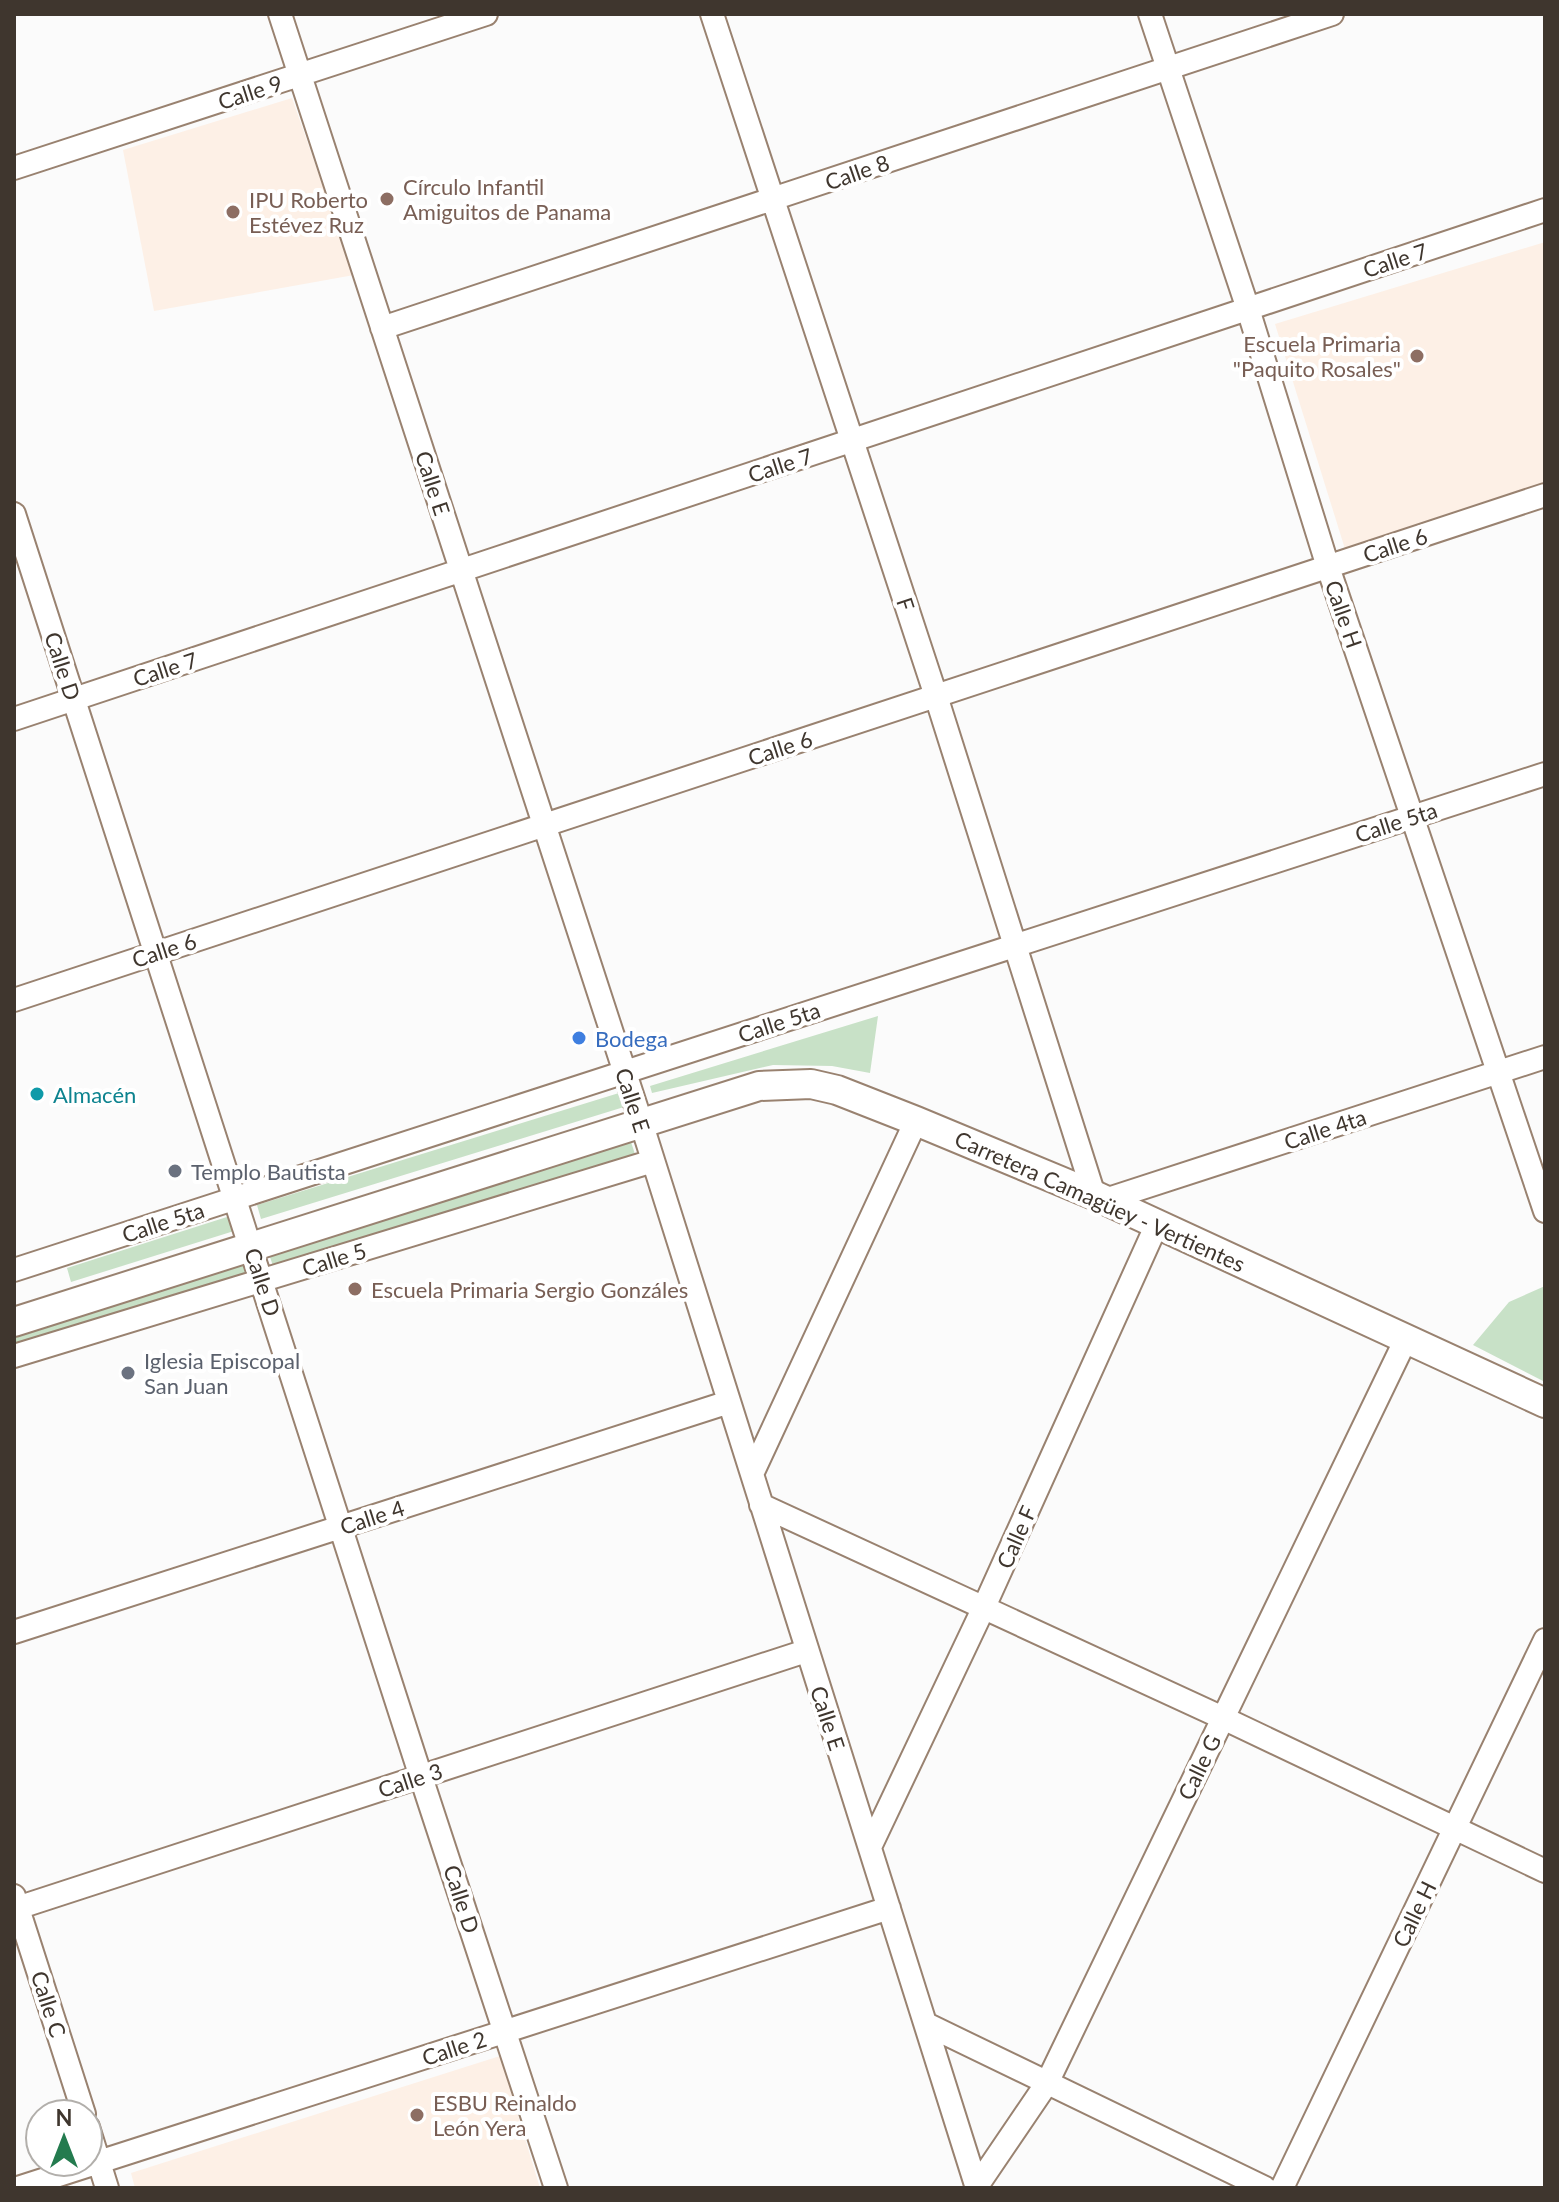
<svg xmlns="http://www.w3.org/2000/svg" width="1559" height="2202" viewBox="0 0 1559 2202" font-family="Lato,sans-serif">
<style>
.built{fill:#fdf0e6}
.green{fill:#c8e1c7}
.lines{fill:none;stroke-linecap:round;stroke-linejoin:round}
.minor-casing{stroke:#998270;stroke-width:26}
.major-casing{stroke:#998270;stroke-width:32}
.minor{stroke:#fff;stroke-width:22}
.major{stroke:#fff;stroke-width:28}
.education-dot{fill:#8d6e63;stroke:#fff;stroke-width:3}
.shop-dot{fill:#3f7fe0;stroke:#fff;stroke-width:3}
.culture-dot{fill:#0f9aa8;stroke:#fff;stroke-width:3}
.worship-dot{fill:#6b7280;stroke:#fff;stroke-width:3}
.labels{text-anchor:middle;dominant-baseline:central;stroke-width:8;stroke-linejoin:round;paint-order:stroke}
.street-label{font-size:22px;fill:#3f362e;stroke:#fff}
.education-label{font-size:22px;fill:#785e54;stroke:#fff;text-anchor:start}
.shop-label{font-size:22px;fill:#366cbe;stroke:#fff;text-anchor:start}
.culture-label{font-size:22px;fill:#0d838f;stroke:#fff;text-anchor:start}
.worship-label{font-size:22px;fill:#5b616d;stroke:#fff;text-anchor:start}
</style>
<rect width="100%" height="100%" fill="#fbfbfb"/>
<path class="built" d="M292,98L354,275L154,311L123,150Z
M1545,242V484L1345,549L1275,324Z
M500,2056L540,2188H135L131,2173Z"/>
<path class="green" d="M878,1016L870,1073L832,1066L773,1065L652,1093L650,1086Z
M619,1093L624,1107L261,1219L257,1205Z
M631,1142L636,1157L274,1269L269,1254Z
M230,1216L234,1231L71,1282L67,1268Z
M245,1261L249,1275L14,1347V1332Z
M1545,1286V1382L1473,1345L1509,1302Z"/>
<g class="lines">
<g class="minor-casing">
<path id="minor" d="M280,14L641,1122L977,2188
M712,14L936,696L1094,1195
M1150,14L1248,309L1328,567L1545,1211
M14,168L486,14
M382,328L1332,14
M14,514L421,1777L556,2188
M14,719L1545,210
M14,1000L1545,495
M1105,1200L1545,1057
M14,1270L1545,774
M14,1356L653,1161
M752,1474L916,1121
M761,1505L1223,1718L1545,1871
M14,1632L729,1402
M870,1847L984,1607L1157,1224
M14,1896L84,2114
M14,1909L806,1651
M926,2024L1265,2188
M88,2127L107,2188
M977,2186L1047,2083L1406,1339
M18,2188L889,1908
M1282,2188L1545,1640"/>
</g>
<g class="major-casing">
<path id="major" d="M14,1322L759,1086L811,1084L837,1090L916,1121L1094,1195L1545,1403"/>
</g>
<use href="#minor" class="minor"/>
<use href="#major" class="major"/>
</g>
<g class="education-dot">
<circle cx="387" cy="199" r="8"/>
<circle cx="233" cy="212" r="8"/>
<circle cx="1417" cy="356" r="8"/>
<circle cx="355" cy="1289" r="8"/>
<circle cx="417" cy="2115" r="8"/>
</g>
<circle class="shop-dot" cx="579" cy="1038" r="8"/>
<circle class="culture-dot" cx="37" cy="1094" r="8"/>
<g class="worship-dot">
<circle cx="175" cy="1171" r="8"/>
<circle cx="128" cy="1373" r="8"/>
</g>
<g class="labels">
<g class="street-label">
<text transform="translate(250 92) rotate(-18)">Calle 9</text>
<text transform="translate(857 172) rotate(-19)">Calle 8</text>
<text transform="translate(1395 260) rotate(-18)">Calle 7</text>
<text transform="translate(780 465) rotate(-18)">Calle 7</text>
<text transform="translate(433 483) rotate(72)">Calle E</text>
<text transform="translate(1395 545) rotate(-18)">Calle 6</text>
<text transform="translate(906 604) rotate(72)">F</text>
<text transform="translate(1344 614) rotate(71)">Calle H</text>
<text transform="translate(63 666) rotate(72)">Calle D</text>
<text transform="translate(165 669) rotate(-18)">Calle 7</text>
<text transform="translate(780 748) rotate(-18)">Calle 6</text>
<text transform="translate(1396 822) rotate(-18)">Calle 5ta</text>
<text transform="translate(164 950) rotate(-18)">Calle 6</text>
<text transform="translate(779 1022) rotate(-18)">Calle 5ta</text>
<text transform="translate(633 1100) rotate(72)">Calle E</text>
<text transform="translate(1325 1129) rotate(-18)">Calle 4ta</text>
<text transform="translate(1100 1201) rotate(24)">Carretera Camagüey - Vertientes</text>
<text transform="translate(163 1222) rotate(-18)">Calle 5ta</text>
<text transform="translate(334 1259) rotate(-17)">Calle 5</text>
<text transform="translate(263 1282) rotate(72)">Calle D</text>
<text transform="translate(372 1517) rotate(-18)">Calle 4</text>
<text transform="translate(1016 1537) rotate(-66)">Calle F</text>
<text transform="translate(828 1718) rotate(72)">Calle E</text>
<text transform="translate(1199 1767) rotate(-64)">Calle G</text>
<text transform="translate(410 1780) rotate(-18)">Calle 3</text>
<text transform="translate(462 1899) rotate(72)">Calle D</text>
<text transform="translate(1414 1914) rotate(-64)">Calle H</text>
<text transform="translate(49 2004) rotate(72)">Calle C</text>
<text transform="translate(454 2048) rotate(-18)">Calle 2</text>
</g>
<g class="education-label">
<text x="403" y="186">Círculo Infantil<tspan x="403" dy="25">Amiguitos de Panama</tspan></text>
<text x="249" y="199">IPU Roberto<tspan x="249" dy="25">Estévez Ruz</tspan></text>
<text x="1401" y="343" text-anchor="end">Escuela Primaria<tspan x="1401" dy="25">"Paquito Rosales"</tspan></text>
<text x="371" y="1289">Escuela Primaria Sergio Gonzáles</text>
<text x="433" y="2102">ESBU Reinaldo<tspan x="433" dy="25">León Yera</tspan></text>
</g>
<g class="shop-label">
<text x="595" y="1038">Bodega</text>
</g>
<g class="culture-label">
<text x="53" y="1094">Almacén</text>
</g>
<g class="worship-label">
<text x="191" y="1171">Templo Bautista</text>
<text x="144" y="1360">Iglesia Episcopal<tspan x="144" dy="25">San Juan</tspan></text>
</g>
</g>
<rect width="1559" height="2202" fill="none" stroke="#3f362e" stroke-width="32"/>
<g transform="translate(64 2138)"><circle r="38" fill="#ffffff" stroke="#b2afab" stroke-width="2"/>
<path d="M0-6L14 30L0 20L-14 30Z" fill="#247b4f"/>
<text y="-12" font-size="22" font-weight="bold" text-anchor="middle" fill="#3f362e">N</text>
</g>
</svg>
